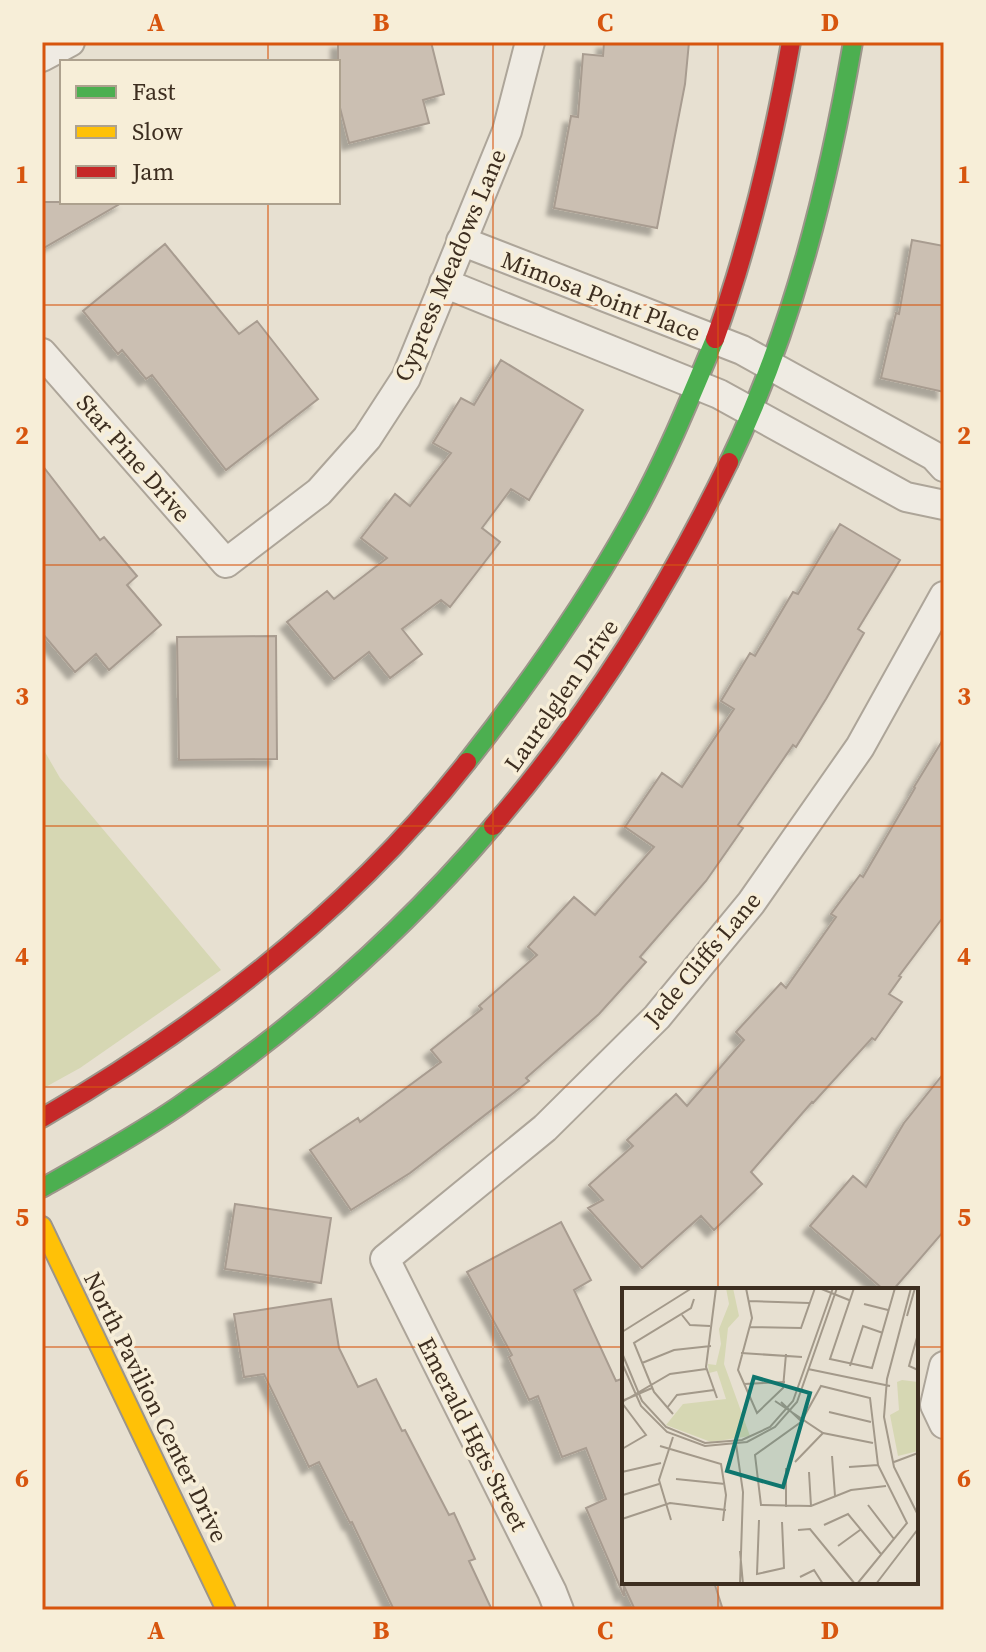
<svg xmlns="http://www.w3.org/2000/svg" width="986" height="1652" viewBox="0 0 986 1652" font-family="'Source Serif 4',serif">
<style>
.green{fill:#d6d7b3}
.building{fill:#cbbfb2;stroke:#a89c90;stroke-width:2;filter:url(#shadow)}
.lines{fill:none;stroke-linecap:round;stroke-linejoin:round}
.street-casing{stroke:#ada599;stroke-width:32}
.fast-casing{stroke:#9c958a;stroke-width:22}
.slow-casing{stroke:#9c958a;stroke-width:22}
.jam-casing{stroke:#9c958a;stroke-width:22}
.street{stroke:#efebe3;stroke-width:28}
.fast{stroke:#4caf50;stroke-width:18}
.slow{stroke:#ffc107;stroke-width:18}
.jam{stroke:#c62828;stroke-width:18}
.grid{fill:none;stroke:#d7550e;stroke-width:2;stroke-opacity:0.55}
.labels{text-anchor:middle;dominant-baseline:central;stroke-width:7;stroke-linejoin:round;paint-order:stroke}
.street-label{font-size:24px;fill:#3d2e20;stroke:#f7eed8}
.inset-road{fill:none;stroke:#a3998a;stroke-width:2}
.view{fill:#0f766e;fill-opacity:0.15;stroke:#0f766e;stroke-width:4}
.inset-edge{fill:none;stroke:#3d2e20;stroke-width:4}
.neatline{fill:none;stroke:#d7550e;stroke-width:3}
.grid-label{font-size:26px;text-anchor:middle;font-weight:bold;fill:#d7550e}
</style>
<defs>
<filter id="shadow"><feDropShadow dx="-7" dy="7" stdDeviation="2" flood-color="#0004"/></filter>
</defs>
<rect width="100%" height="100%" fill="#e7e0d1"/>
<path class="green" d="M42,747L60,778L221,970L80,1068L42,1089Z"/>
<path class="building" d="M338,42H431L444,94L423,100L429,123L349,143L338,100Z
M604,42H689L685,84L657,228L554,208L571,116L578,117L583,54L603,56Z
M42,202H123L42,249Z
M912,240L944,246V392L881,378L896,313L899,314Z
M165,244L239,334L257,321L318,399L226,470L152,375L146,379L122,350L118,354L83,311Z
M501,360L583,410L529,500L511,489L482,528L500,542L450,607L441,600L402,629L422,654L390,678L369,652L334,679L287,622L327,591L334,599L387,558L361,538L395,494L410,506L451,453L433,443L461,398L474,405Z
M42,465L100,540L104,537L137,576L127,585L161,625L109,670L96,654L75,672L42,633Z
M840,524L900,560L858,629L864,633L826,699L796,747L793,745L738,825L743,828L706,881L640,957L646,962L599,1014L526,1078L529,1081L410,1173L351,1210L310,1150L358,1118L360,1122L441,1062L431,1050L482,1009L479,1006L537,955L528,947L574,897L595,915L654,847L625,827L662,773L682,787L734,709L721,701L750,653L755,656L793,592L798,594Z
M276,636L277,759L179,760L177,637Z
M944,738V916L899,976L901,977L889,994L902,1002L875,1040L872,1038L813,1103L812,1102L751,1172L762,1184L714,1230L701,1216L642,1268L588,1208L603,1200L589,1185L633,1146L627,1140L676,1094L687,1106L744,1040L736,1032L781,983L786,988L836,917L831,914L860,875L863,877L915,788L914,787Z
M944,1073V1231L893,1290H884L810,1226L853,1176L866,1187L904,1123Z
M235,1204L331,1218L321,1283L225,1269Z
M561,1222L591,1280L574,1290L616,1381L624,1378V1582H714L723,1610H635L624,1586V1596L586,1508L606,1499L586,1448L562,1457L538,1396L529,1400L509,1357L512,1355L467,1272Z
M331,1299L339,1348L358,1387L376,1379L402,1431L405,1430L449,1515L454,1513L475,1559L469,1561L492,1610H394L352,1522L350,1523L319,1462L309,1467L264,1374L244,1377L234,1314Z"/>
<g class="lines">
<g class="street-casing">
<path id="street" d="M42,57L70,42
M461,241L742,350L934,456L944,467
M444,283L719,394L906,497L944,505
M42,353L226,563L319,492L367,438L406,378L507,131L530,42
M944,1366L935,1405L944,1424
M559,1610L552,1592L385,1259L545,1128L657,1017L751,903L860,747L944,596"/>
</g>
<g class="fast-casing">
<path id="fast" d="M729,462C793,329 828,186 853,42
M467,762C527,686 583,607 631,521C664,463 689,401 715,339
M42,1188C88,1162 135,1136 179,1106C295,1027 402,933 493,826"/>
</g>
<g class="slow-casing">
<path id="slow" d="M42,1226L226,1610"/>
</g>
<g class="jam-casing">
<path id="jam" d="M715,339C750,242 773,143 791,42
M493,826C588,716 666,592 729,462
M42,1118C202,1025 352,909 467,762"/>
</g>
<use href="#street" class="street"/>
<use href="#fast" class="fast"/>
<use href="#slow" class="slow"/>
<use href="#jam" class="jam"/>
</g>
<path class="grid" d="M268,42V62M493,42V1610M718,42V1290M268,202V1610M42,305H944M42,565H944M42,826H944M42,1087H944M42,1347H624M916,1347H944M718,1582V1610"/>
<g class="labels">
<g class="street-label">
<text transform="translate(450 265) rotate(-67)">Cypress Meadows Lane</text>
<text transform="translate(601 296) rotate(21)">Mimosa Point Place</text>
<text transform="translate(134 458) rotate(49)">Star Pine Drive</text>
<text transform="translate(561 695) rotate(-55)">Laurelglen Drive</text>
<text transform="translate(702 959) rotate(-50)">Jade Cliffs Lane</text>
<text transform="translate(156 1407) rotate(64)">North Pavilion Center Drive</text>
<text transform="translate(473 1434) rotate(63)">Emerald Hgts Street</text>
</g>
</g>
<g transform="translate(622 1288)">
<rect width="296" height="296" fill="#e7e0d1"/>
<path d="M104,0H111L117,28L106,40L102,76L128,148L89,154L44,137L61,116L104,111L95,83L87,85L86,76L94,77L99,56L97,41L107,16ZM280,92L296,94V163L276,168L268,127L277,122L275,94Z" fill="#d6d7b3"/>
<path class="inset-road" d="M94,0L84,79L95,110M124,0L130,30L116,82L135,125L161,100L164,66M197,0L227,12M232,0L208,71L250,80L273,0M289,0L265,91L262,129L272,179L296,227M127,13L187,15M242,16L266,22M60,27L68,37L88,38M285,28L293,0M127,39L179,40L193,0M0,44L70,0M296,46L287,78L296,82M0,65L20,113L44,139L83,155L120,152L148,139L171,113L211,0M119,65L180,69M0,75L19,118L45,144L83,158L125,154L153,139L175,114L215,0M20,75L52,62L89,58M228,78L241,38L261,45M186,81L268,98M122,96L163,94M0,113L30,100M153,113L201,145L251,155M0,114L48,86L84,81M159,114L179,133M0,115L24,147L0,161M45,120L55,107L92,102M207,124L249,134M51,126L32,104L12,55L69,20L72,11M114,156L121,204L118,296M38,158L99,176L104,207L101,233M210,168L213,208M173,174L201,145M272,174L296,165M227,179L256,177M164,180V219M0,184L39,175M187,184L189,218M54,191L103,196M1,207L37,196M246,217L272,251M0,231L48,215L104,222M49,232L37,192L51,149M137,232L135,286L162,280L160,234M202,237L226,226L259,266M176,242L188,241L233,296M216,258L238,242M118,263L121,296M178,289L192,282L201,296M235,296L285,235L256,177L248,110L199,98L179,134L133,167L139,217L189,218L229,202L264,198M254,296L296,241"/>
<path class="view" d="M132,89L188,105L161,199L105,183Z"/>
<rect width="296" height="296" class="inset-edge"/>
</g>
<rect width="986" height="1652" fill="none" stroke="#f7eed8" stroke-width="88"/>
<rect x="60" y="60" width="280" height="144" fill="#f7eed8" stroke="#ada18e" stroke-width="2"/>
<rect x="76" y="86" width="40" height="12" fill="#4caf50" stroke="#ada18e" stroke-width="2"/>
<text x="132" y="100" font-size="24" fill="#3d2e20">Fast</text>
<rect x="76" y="126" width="40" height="12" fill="#ffc107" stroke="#ada18e" stroke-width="2"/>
<text x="132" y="140" font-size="24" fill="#3d2e20">Slow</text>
<rect x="76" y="166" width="40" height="12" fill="#c62828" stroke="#ada18e" stroke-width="2"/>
<text x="132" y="180" font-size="24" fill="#3d2e20">Jam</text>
<rect x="44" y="44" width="898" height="1564" class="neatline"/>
<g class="grid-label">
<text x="156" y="31">A</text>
<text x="381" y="31">B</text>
<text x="605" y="31">C</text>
<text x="830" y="31">D</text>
<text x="22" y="183">1</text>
<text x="964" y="183">1</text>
<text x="22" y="444">2</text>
<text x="964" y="444">2</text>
<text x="22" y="705">3</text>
<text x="964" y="705">3</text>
<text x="22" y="965">4</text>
<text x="964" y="965">4</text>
<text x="22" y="1226">5</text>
<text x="964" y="1226">5</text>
<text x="22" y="1487">6</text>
<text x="964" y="1487">6</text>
<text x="156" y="1639">A</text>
<text x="381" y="1639">B</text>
<text x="605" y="1639">C</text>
<text x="830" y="1639">D</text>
</g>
</svg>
